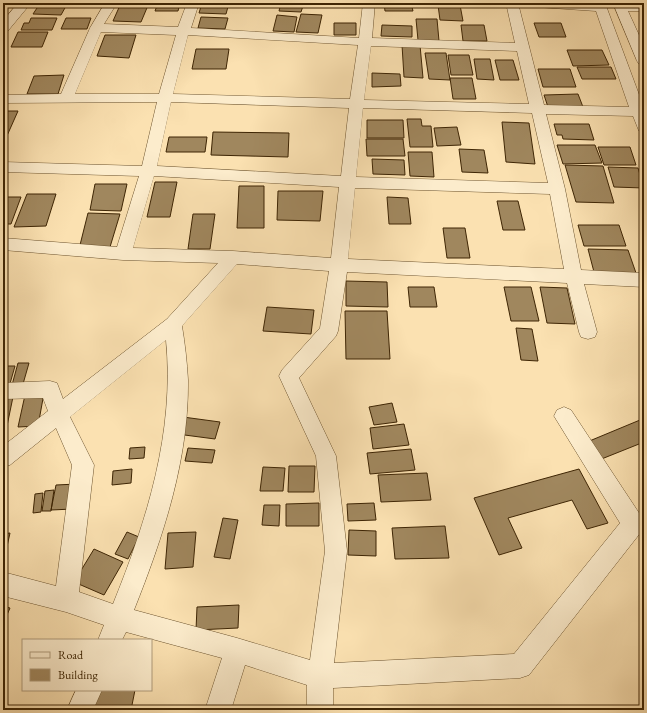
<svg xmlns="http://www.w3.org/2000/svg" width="647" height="713" viewBox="0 0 647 713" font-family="'EB Garamond',serif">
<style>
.building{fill:#a0875e;stroke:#3e2504}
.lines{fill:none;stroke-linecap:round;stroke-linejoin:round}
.street-casing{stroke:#6d542f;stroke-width:1}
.street{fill:#fceccc;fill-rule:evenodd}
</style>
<rect width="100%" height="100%" fill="#fbe1b1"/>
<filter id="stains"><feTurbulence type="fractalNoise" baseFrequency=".005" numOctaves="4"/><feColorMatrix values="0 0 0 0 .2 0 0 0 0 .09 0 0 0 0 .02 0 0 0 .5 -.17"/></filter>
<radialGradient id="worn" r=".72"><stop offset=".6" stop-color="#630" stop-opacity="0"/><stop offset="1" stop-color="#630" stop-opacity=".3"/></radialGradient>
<path class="building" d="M121,3H149L141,22L113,21Z
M158,3H180L178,11H155Z
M202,3H229L226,14L199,13Z
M281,3H304L301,12L279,11Z
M328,3H356L355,7L327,6Z
M384,3H411L413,11H385Z
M39,5L66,6L61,15L33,14Z
M438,5H460L463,21L440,20Z
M301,14L322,15L318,33L296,32Z
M277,15L297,17L294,32L273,31Z
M201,17L228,18L225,29L198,28Z
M31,18H57L52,30H21L24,23H29Z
M66,18H91L87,29H61Z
M416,19H437L439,41L418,40Z
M334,23H356V35H334Z
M534,23H561L566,37H539Z
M382,25L412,26V37L381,36Z
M461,25H484L487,41H463Z
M18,32H48L42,47H11Z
M105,35H136L129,58L97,56Z
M402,45H420L423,78L404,77Z
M196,49H229L226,69H192Z
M567,50H602L609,65L573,66Z
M425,53H446L450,80L429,79Z
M448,55H469L473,75H451Z
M474,59H490L494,80L477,79Z
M495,60H513L519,80H500Z
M577,67H611L616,79H582Z
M538,69H570L576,87H543Z
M372,73L400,74L401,86L372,87Z
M64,75L58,94H27L34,76Z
M450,78H472L476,99H453Z
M578,94L583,107H548L544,95Z
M3,111H18L6,138H3Z
M407,119H421L422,126H431L433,147H410Z
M367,120H403L404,138H367Z
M502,122L529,123L535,164L506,162Z
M554,124H589L594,140L563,139L562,135H557Z
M457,127L461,145L437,146L434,128Z
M213,132L289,133L288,157L211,155Z
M169,137H207L205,152H166Z
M366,139H403L405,156H367Z
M557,145H595L602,163L563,164Z
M598,147H630L636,165H604Z
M459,149L484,150L488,173L462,172Z
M408,152H432L434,177L410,176Z
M372,159L404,160L405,175L373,174Z
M565,165L603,166L614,203L576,202Z
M608,167L638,168L644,188L614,187Z
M155,182H177L170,217H147Z
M95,184H127L121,211L90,210Z
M239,186H264V228H237Z
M278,191H323L320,221L277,220Z
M27,194H56L46,226L14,227Z
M3,197H21L11,224H3Z
M387,197L408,198L411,224H389Z
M497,201H518L525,230H503Z
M88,213L120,214L110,247L80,245Z
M193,214H215L210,249H188Z
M578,225H619L626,246H584Z
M443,228H465L470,258H447Z
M588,249L628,250L636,273L594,272Z
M346,281L387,282L388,307L346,306Z
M408,287H434L437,307H410Z
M504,287H531L539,321H511Z
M540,287L567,288L575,324L547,323Z
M267,307L314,310L311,334L263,331Z
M345,311H387L390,359H346Z
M516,328L532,329L538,361L521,360Z
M18,363H29L23,384L12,385Z
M3,366H15L9,387H3Z
M14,392L7,426L3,427V393Z
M44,393L38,426L18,427L25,395Z
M392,403L397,422L374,425L369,407Z
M183,417L220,422L215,439L177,434Z
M640,420L644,426V442L599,460L587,442Z
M404,424L409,445L373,449L370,428Z
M145,447L144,458L129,459L130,448Z
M188,448L215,450L212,463L185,461Z
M411,449L415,470L370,474L367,453Z
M289,466H315L314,492H288Z
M263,467L285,468L283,491H260Z
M132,469L131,483L112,485L113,471Z
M579,469L608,523L587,529L572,500L508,518L522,548L499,555L474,498Z
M427,473L431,500L381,502L378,475Z
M77,484L73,509L51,510L56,485Z
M54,490L51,511H42L45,491Z
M43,493L41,512L33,513L35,494Z
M319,503V526H286V504Z
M374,503L376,520L348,521L347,504Z
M264,505H280L279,526L262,525Z
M223,518L238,520L230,559L214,557Z
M445,526L449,558L395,559L392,528Z
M349,530L376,531V556L348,555Z
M127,532L139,537L128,559L115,554Z
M196,532L193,567L165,569L168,533Z
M10,533L4,560L3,561V534Z
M94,549L123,562L104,595L74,582Z
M239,605L238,628L196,630L197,607Z
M3,606L10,608L3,624Z
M98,690H135L131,710H94Z"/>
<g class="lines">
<g class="street-casing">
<path id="street" d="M18,3H31L7,32L3,33V21Z
M105,3H117L104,24L178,27L187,3H199L191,28L359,38L363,3H375L372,38L515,43L506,3H518L544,105L629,107L596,11L537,7L533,6L531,3H605L644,108V133L639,131L633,116L546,114L565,189L581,270L644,273V287L584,284L597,332L595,337L588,339L581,337L579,332L567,283L347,272L338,331L336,336L299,378L336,456L347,551L334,663L514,654L620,523L554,416L557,410L564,407L571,410L641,516L644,524L641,532L529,675L520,678L333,688V710H307V685L245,665L231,710H205L222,658L126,632L122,640H98L104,625L66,612L3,596V572L56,586L72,465L56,428L10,465L3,467V446L48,411L43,398L3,399V383L50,381L57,383L63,399L167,319L218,263L123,260L3,250V238L117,247L139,176L3,172V162L142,166L157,102L3,103V95L61,94L90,28ZM101,32L176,35L159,94H75ZM188,35L358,45L350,99L173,94ZM371,46L517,51L529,104L364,100ZM171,102L349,108L341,176L157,166ZM363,108L532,113L548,183L356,177ZM154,176L339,187L331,258L233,251L133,248ZM355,188L550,194L564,269L348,259ZM237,264L329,271L320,328L282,370L279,376L316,456L325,551L310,660L237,638L134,610C163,537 189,460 188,380C187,362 185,344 182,326ZM166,340C175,432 147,520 113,604L79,592L94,465L70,417Z
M613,3H644V11H628L644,46V65L639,64L637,61Z
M76,690H102L93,710H67Z"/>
</g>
<use href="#street" class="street"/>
</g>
<rect width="647" height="713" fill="none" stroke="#fbe1b1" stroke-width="16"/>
<rect x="4" y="4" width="639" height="705" fill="none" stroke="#3e2504" stroke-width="2"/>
<rect x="8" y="8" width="631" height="697" fill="none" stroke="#3e2504"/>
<rect x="22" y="639" width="130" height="52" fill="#fceccc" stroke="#b09c7c"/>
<rect x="30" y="652" width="20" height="6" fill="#fceccc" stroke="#b09c7c"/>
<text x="58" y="659" font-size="12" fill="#3e2504">Road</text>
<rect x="30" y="669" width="20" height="12" fill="#a0875e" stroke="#b09c7c"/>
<text x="58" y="679" font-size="12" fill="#3e2504">Building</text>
<rect width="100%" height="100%" filter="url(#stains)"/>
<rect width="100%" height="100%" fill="url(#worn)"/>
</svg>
